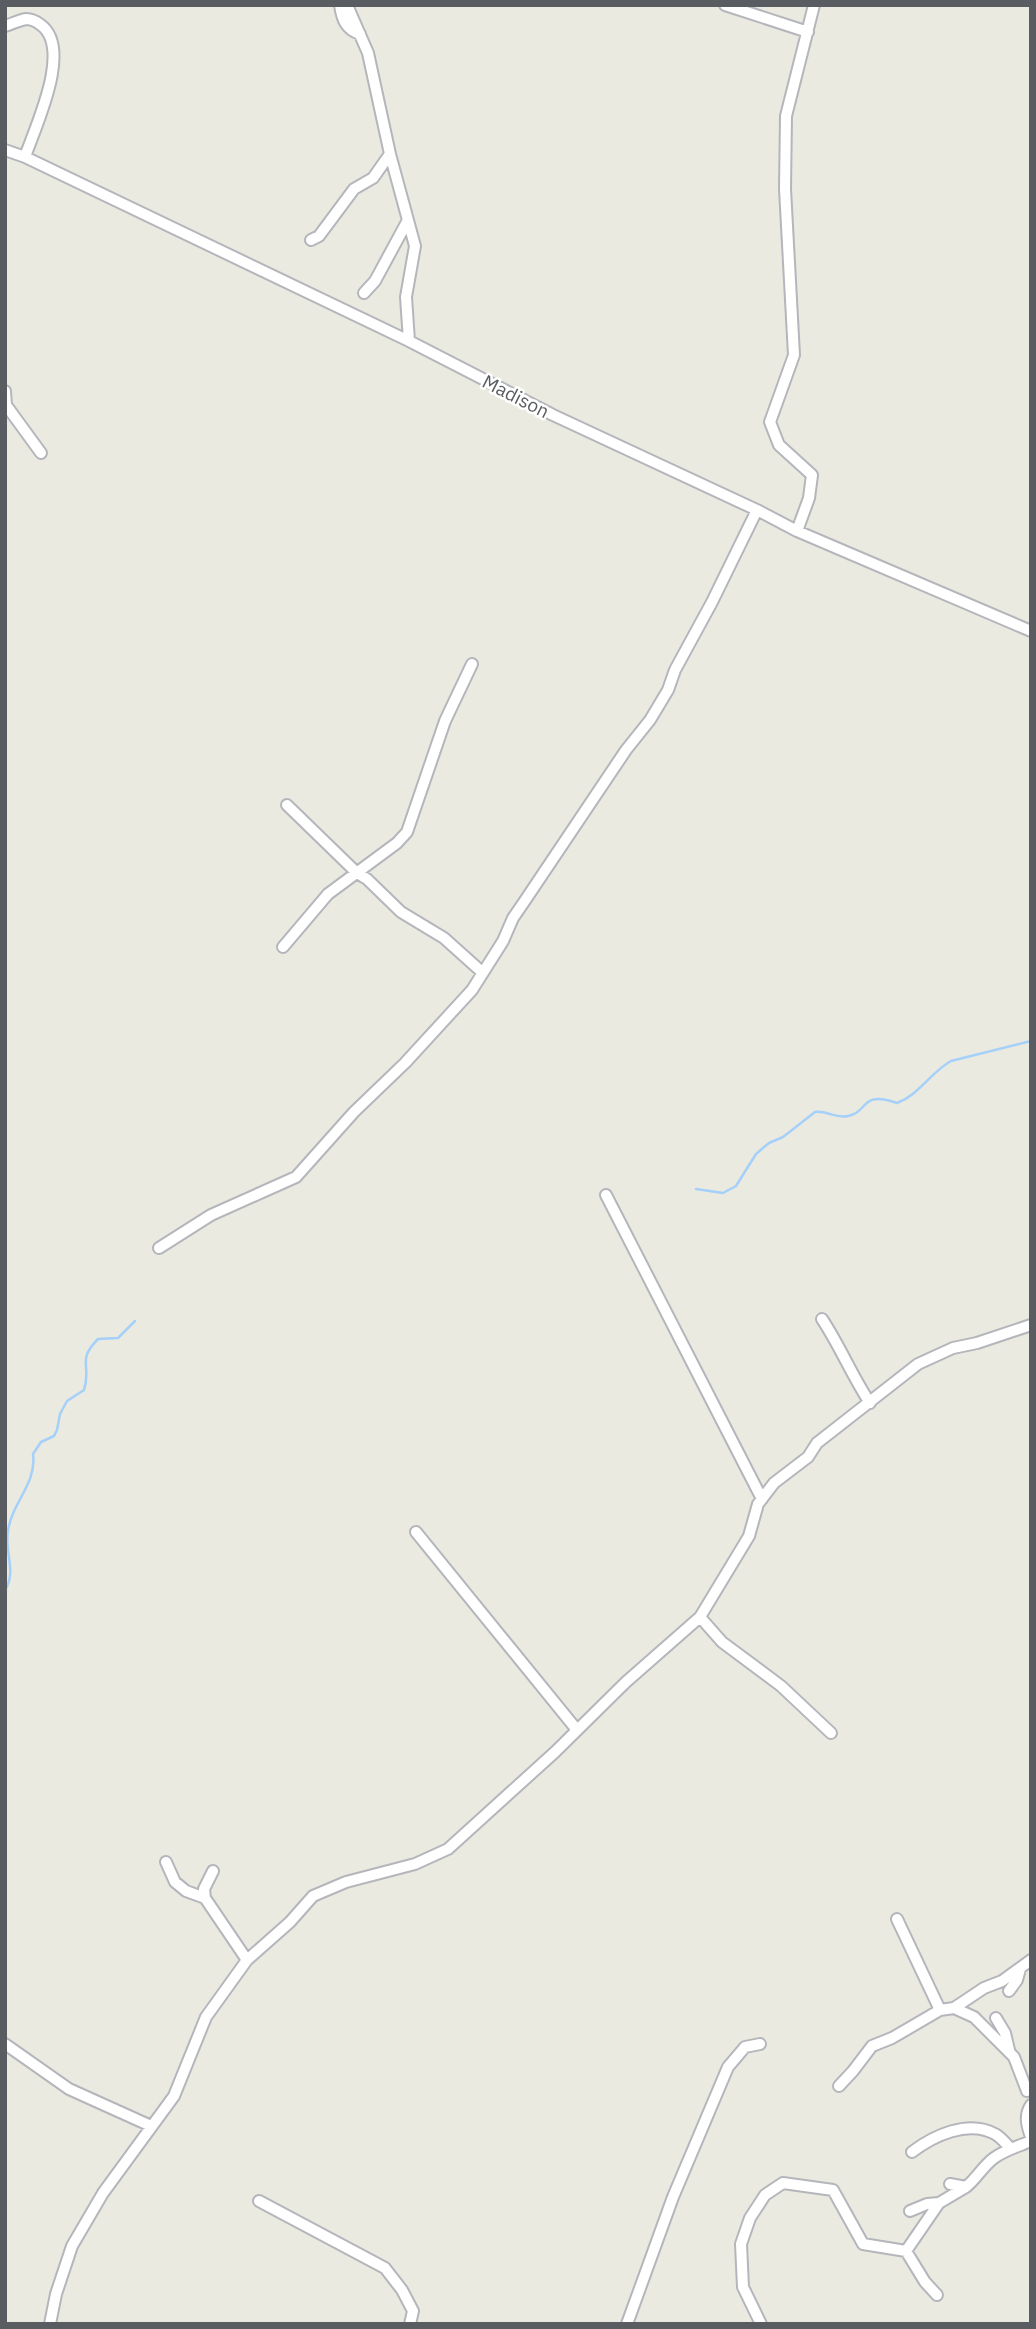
<svg xmlns="http://www.w3.org/2000/svg" width="1036" height="2329" viewBox="0 0 1036 2329" font-family="'IBM Plex Sans',sans-serif">
<style>
.lines{fill:none;stroke-linecap:round;stroke-linejoin:round}
.stream{stroke:#a4d0f9;stroke-width:2.5}
.minor-casing{stroke:#b4b6bb;stroke-width:14}
.minor{stroke:#fff;stroke-width:10}
.labels{text-anchor:middle;dominant-baseline:central;stroke-width:5;stroke-linejoin:round;paint-order:stroke}
.street-label{font-size:19px;fill:#595c61;stroke:#fff}
</style>
<rect width="100%" height="100%" fill="#ebeae1"/>
<g class="lines">
<path class="stream" d="M696,1189L723,1193L736,1186L756,1154L769,1143L783,1137L815,1112C826,1110 836,1119 848,1116C869,1112 860,1090 897,1103C919,1095 931,1072 951,1061L1031,1041
M5,1590C17,1572 4,1550 8,1531C12,1502 37,1484 33,1454L41,1442L54,1436L57,1430L60,1414L67,1401L84,1390C92,1365 76,1361 98,1339L118,1338L135,1321"/>
<g class="minor-casing">
<path id="minor" d="M340,5C342,19 346,30 360,34
M347,5L368,53L390,154L415,246L406,297L409,341
M725,5L808,32
M5,26C12,24 19,20 26,19C32,19 36,21 41,25C73,49 35,127 25,157
M5,150L25,157L409,341L553,415L757,510L797,531L1031,631
M311,240L319,236L354,189L373,178L390,154
M364,293L375,281L408,220
M5,391L6,405L41,453
M797,531L809,498L812,475L779,445L770,422L794,355L785,189L786,116L814,5
M287,805L357,873L367,879L401,912L444,938L483,973
M283,947L328,894L397,843L407,832L445,721L472,664
M606,1195L762,1499
M159,1248L211,1215L296,1177L354,1112L405,1063L472,990L503,941L513,918L524,902L626,750L650,720L668,690L675,670L712,602L757,510
M822,1319C840,1346 852,1376 870,1403
M416,1532L577,1730
M700,1617L722,1642L781,1686L831,1733
M166,1862L175,1882L186,1891L205,1898L247,1960
M205,1898L204,1889L213,1871
M897,1919L940,2010
M1009,1991L1017,1980L1020,1969
M954,2008L984,1988L1002,1981L1031,1960
M996,2018L1005,2033L1009,2050
M5,2044L69,2089L151,2126
M839,2086L853,2071L872,2046L892,2038L940,2010L954,2008L974,2017L1014,2057L1027,2091L1031,2090
M1031,2105C1024,2115 1027,2126 1031,2137
M912,2152C933,2136 968,2119 995,2134C1001,2137 1006,2144 1011,2149
M950,2184L966,2187C977,2178 983,2166 994,2158C1005,2150 1019,2146 1031,2141
M259,2201L385,2268L402,2290L413,2311L410,2324
M910,2211L927,2204L939,2203L966,2187
M906,2251L925,2282L937,2295
M50,2324L56,2294L72,2246L103,2193L174,2096L206,2017L247,1960L290,1922L313,1896L346,1882L415,1864L448,1849L555,1752L626,1682L700,1617L749,1536L758,1504L774,1483L808,1457L817,1443L918,1364L953,1348L977,1343L1031,1325
M627,2324L673,2197L728,2067L745,2047L760,2044
M761,2324L743,2287L741,2244L750,2218L765,2195L783,2183L833,2190L863,2244L906,2251L939,2203"/>
</g>
<use href="#minor" class="minor"/>
</g>
<g class="labels">
<g class="street-label">
<text transform="translate(516 396) rotate(27)">Madison</text>
</g>
</g>
<rect width="1036" height="2329" fill="none" stroke="#595c61" stroke-width="14"/>
</svg>
